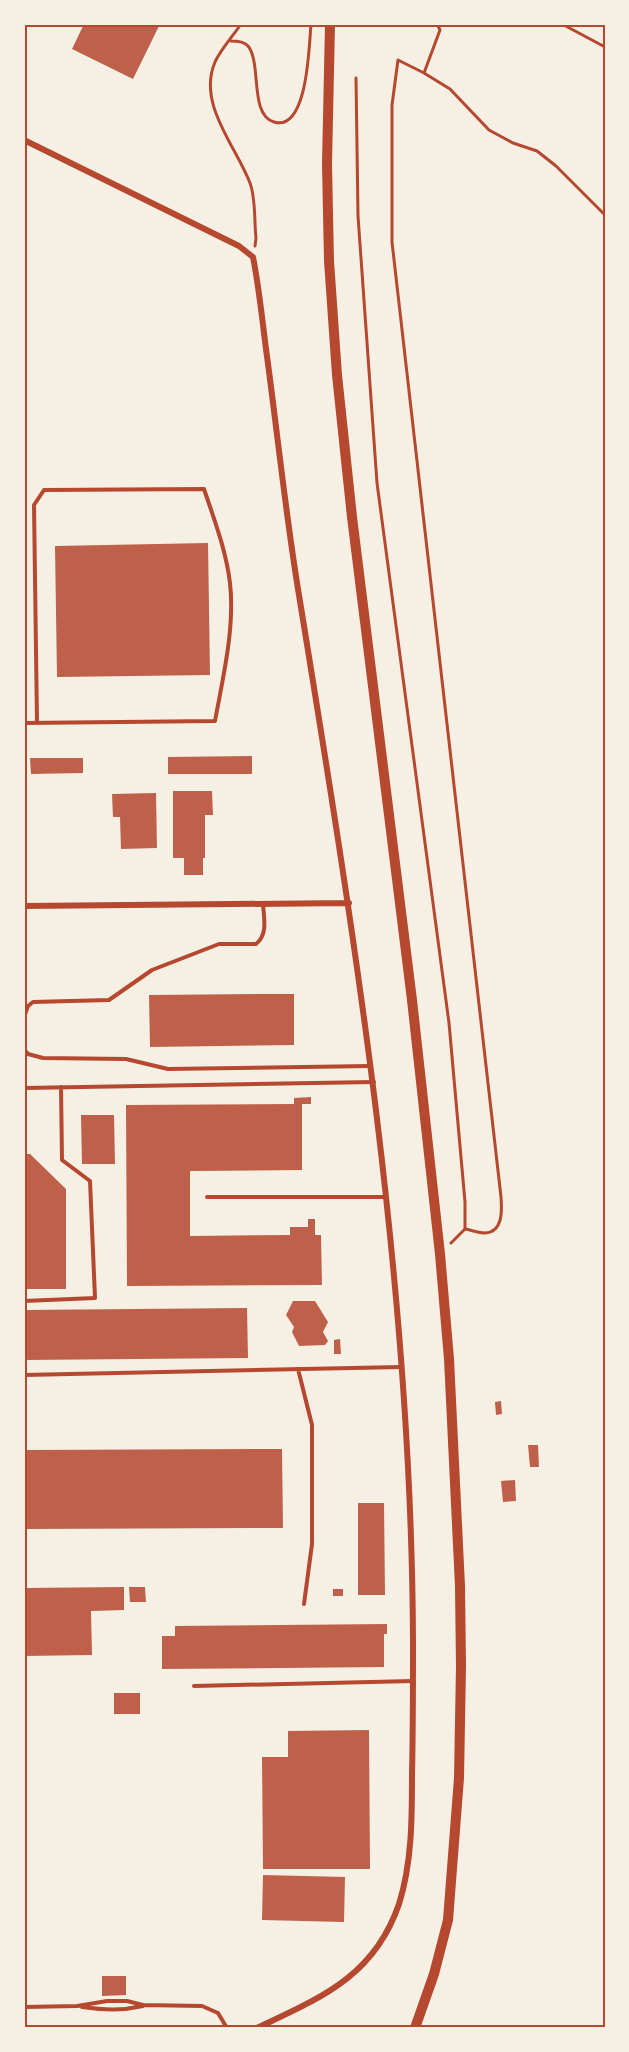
<svg xmlns="http://www.w3.org/2000/svg" width="629" height="2052" viewBox="0 0 629 2052" font-family="Lora,serif">
<style>
.building{fill:#bf614a}
.lines{fill:none;stroke-linecap:round;stroke-linejoin:round}
.path{stroke:#b5482f;stroke-width:3}
.service{stroke:#b5482f;stroke-width:4}
.minor{stroke:#b5482f;stroke-width:6}
.secondary{stroke:#b5482f;stroke-width:10}
.neatline{fill:none;stroke:#b5482f;stroke-width:2}
</style>
<rect width="100%" height="100%" fill="#f6efe4"/>
<path class="building" d="M84,24H160L133,79L72,49Z
M208,543L210,675L57,677L55,546Z
M252,756V774H168V757Z
M30,758H83V773L31,774Z
M173,791H212L213,815H205V858H203V875H184V858H173Z
M156,793L157,848L121,849L120,817H113L112,794Z
M267,994H294V1045L150,1047L149,995Z
M311,1097V1104H302V1170L190,1171V1236L290,1235V1227H308V1219H315V1235H321L322,1285L127,1286L126,1105L294,1104V1098Z
M81,1115H114L115,1164H82Z
M24,1154H30L66,1189V1289H24Z
M293,1301H315L328,1322L323,1332L328,1341L325,1345L299,1346L292,1332L294,1327L286,1315Z
M247,1308L248,1358L24,1360V1310Z
M340,1339L341,1354H334V1340Z
M501,1401L502,1414L496,1415L495,1402Z
M528,1445H538L539,1467H530Z
M282,1449L283,1528L24,1529V1450Z
M515,1480L516,1501L503,1502L501,1481Z
M358,1503H384L385,1595H358Z
M124,1587V1610L91,1611L92,1655L24,1656V1588Z
M129,1587H145L146,1602H130Z
M333,1589H343V1596H333Z
M387,1624V1634H384V1667L162,1669V1636H175V1626Z
M114,1693H140V1714H114Z
M369,1730L370,1869H263L262,1757H288V1731Z
M263,1875L345,1877L344,1922L262,1920Z
M102,1976H126V1995L102,1996Z"/>
<g class="lines">
<path class="path" d="M241,24C233,36 221,49 215,62C197,104 236,146 250,183C256,199 254,220 256,238L255,246
M437,24L440,30L424,73L398,60L392,105V242L501,1197C502,1211 503,1232 485,1233C479,1233 471,1230 465,1229
M562,24L605,47
M231,41C236,41 244,41 248,46C262,63 249,115 274,122C308,132 309,45 311,24
M424,73L450,89L489,130L513,143L537,151L556,166L605,215
M356,78L358,216L377,483L449,1023L465,1202V1229L451,1243"/>
<path class="service" d="M24,723L215,721C223,677 235,628 230,583C226,550 214,519 204,489L44,490L34,505L37,722
M24,1017L28,1006L33,1002L109,1000L152,970L219,944H256C268,934 264,919 263,904
M24,1049L28,1054L43,1058L126,1059L168,1069L370,1066
M24,1088L374,1082
M207,1197H386
M24,1301L95,1298L90,1181L62,1160L61,1087
M298,1369L312,1425V1544L304,1604
M24,1375L401,1367
M194,1686L413,1681
M24,2007L77,2006L107,2001H127L143,2005L202,2006L218,2013L227,2028
M82,2007C104,2010 121,2011 143,2006"/>
<path class="minor" d="M24,140L239,246L253,257C259,287 262,318 266,349C277,429 285,509 298,589C355,939 412,1289 413,1644C413,1688 413,1731 412,1775C412,1818 412,1863 399,1904C374,1977 320,1998 257,2028
M24,906L349,903"/>
<path class="secondary" d="M330,24L327,164L329,261L337,375L352,517L412,1000L440,1254L449,1359L460,1586L461,1666L459,1778L448,1920L434,1974L415,2028"/>
</g>
<rect width="629" height="2052" fill="none" stroke="#f6efe4" stroke-width="51"/>
<rect x="26" y="26" width="578" height="2000" class="neatline"/>
</svg>
